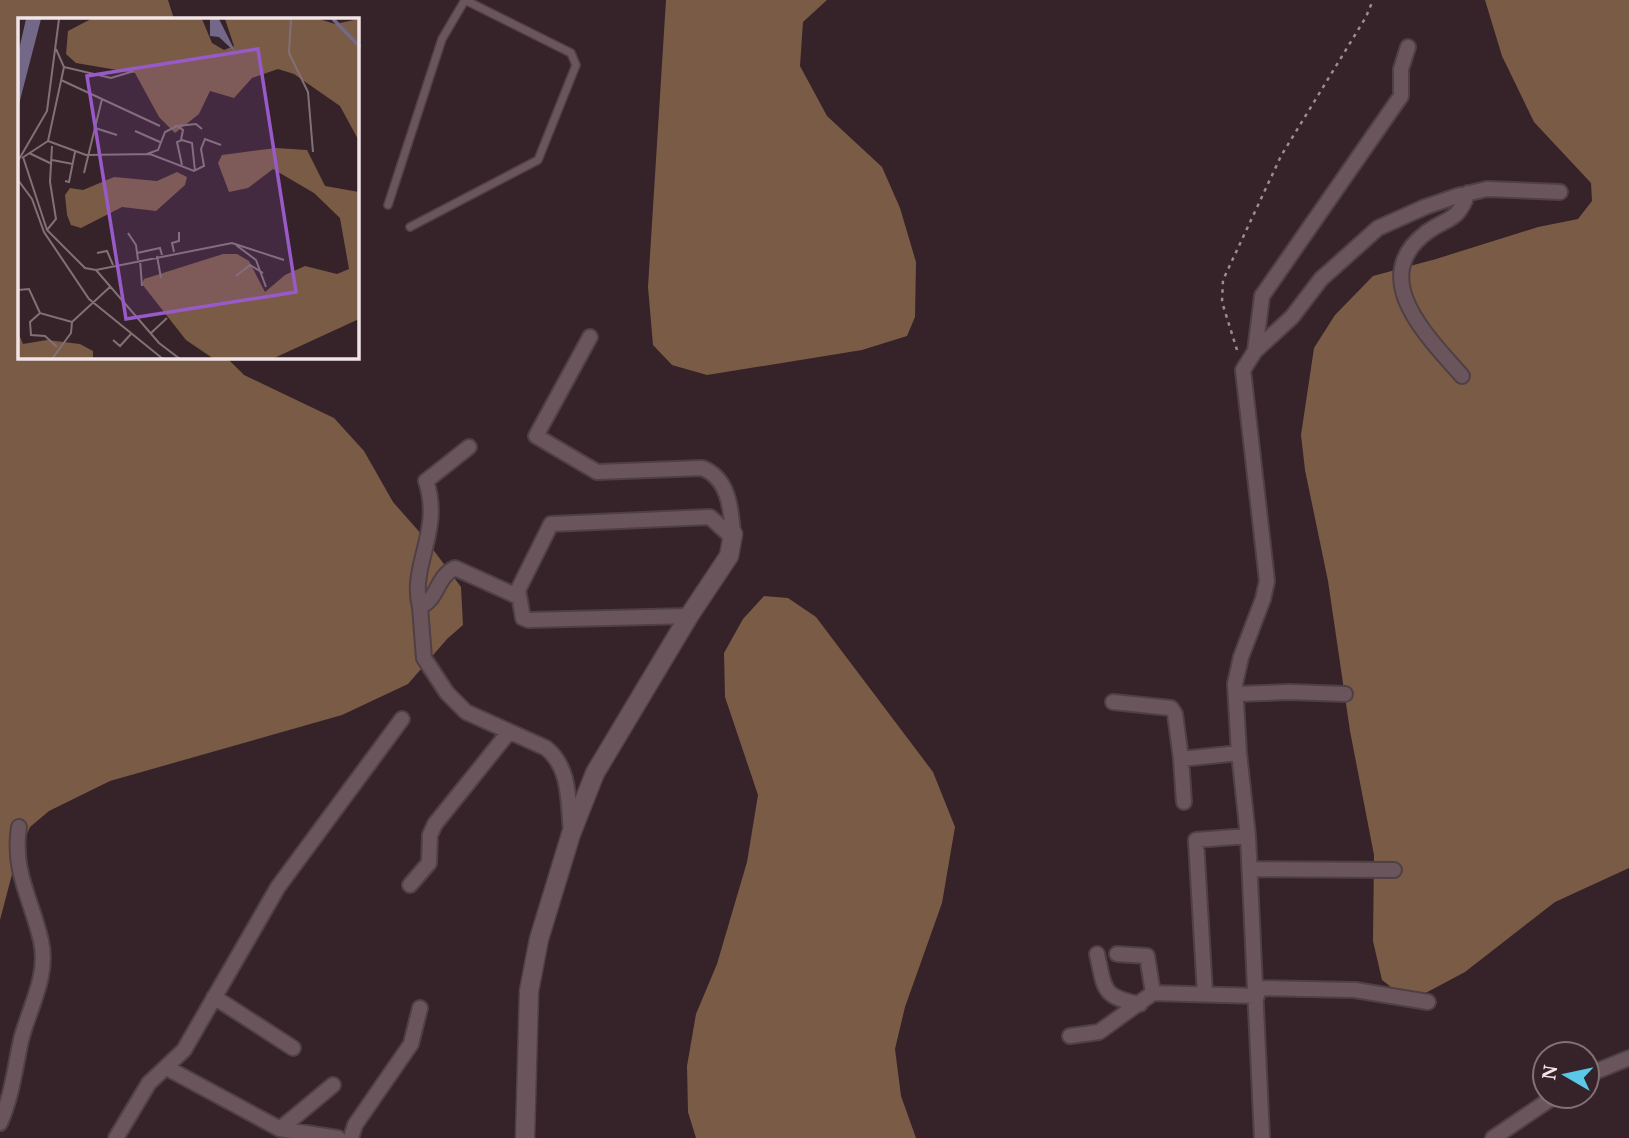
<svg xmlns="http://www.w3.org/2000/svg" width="1629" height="1138" viewBox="0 0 1629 1138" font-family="'PT Serif',serif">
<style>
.forest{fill:#7a5b46}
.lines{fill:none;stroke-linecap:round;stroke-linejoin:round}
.service-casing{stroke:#4f4045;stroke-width:10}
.minor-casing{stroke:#4f4045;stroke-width:18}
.tertiary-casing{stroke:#4f4045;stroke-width:21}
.path{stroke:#9c8d91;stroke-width:2.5;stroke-dasharray:3.5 5;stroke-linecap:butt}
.service{stroke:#6b555c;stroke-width:7}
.minor{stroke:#6b555c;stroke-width:14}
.tertiary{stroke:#6b555c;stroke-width:18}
.inset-river{fill:none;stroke:#746888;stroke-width:3.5}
.inset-road{fill:none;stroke:#817175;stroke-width:2}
.view{fill:#995ac9;fill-opacity:0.15;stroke:#995ac9;stroke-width:3.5}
.inset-edge{fill:none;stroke:#f2e5e8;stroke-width:3.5}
</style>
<rect width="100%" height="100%" fill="#352329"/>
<path class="forest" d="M0,0H168L174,19H19V357H226L244,375L334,418L364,451L393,502L423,536L461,587L463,625L447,639L408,684L342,715L110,781L49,811L30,827L16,859L0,920Z
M666,0H827L803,22L800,66L827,116L882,167L900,208L916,262L915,317L907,336L862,350L707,375L672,365L653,345L648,287Z
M1485,0H1629V868L1555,902L1465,972L1418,997L1400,994L1382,980L1373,941L1374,855L1350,731L1328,581L1305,470L1301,435L1314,348L1335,315L1373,276L1436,259L1538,227L1578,219L1592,201L1591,183L1534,122L1502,56Z
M764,596L788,598L816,617L933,772L955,827L942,903L905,1007L895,1049L901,1096L916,1138H696L688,1112L687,1066L696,1014L717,964L747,862L758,795L725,697L724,653L743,619Z"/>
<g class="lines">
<g class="service-casing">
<path id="service" d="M388,205L442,39L465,0
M410,227L538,160L576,65L571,53L465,0"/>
</g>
<g class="minor-casing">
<path id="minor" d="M590,337L536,436L597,472L702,468C729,478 731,509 733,534
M1255,351L1262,296L1401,96V69L1408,47
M1462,376C1428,337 1366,278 1427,232C1449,216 1457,223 1468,193
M469,447L426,481C443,531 409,566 420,607C439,598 436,577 455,568L519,597
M420,607L424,658L447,693L466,712L546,748C571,768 568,803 571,832
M689,616L528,620L523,618L518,590L551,524L710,517L733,538
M1236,694L1290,692L1345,694
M1113,702L1171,708L1175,714L1181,759L1239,753
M1181,759L1184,802
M1250,869L1394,870
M410,885L429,863L430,835L435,824L509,732
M1097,954C1105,990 1102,997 1140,1004
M1117,954L1147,956L1153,993
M1257,988L1355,990L1428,1002
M1205,994L1196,840L1248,836
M214,997L293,1048
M1070,1036L1099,1032L1153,993L1257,996
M167,1068L280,1129L338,1138
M1587,1075L1629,1058
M0,1123C12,1096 15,1068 21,1040C29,1008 49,976 41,941C32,900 12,872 19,827
M280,1129L333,1085
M116,1138L149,1083L184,1050L278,887L402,719
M351,1138L355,1125L411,1044L420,1008
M1262,1138L1248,836L1239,753L1235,684L1241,657L1263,599L1267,581L1243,370L1255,351L1292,317L1321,279L1378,228L1425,207L1457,196L1487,189L1560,192
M1493,1138L1555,1096"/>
</g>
<g class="tertiary-casing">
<path id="tertiary" d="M525,1138L529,991L539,939L571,834L595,773L689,616L729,556L733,534"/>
</g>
<path class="path" d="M1237,350L1222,302L1223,280L1281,156L1366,17L1373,0"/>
<use href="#service" class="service"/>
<use href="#minor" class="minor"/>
<use href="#tertiary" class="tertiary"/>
</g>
<g transform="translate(18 18)">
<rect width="341" height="341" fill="#352329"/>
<path d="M73,1H184L194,25L206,32L216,28L207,1H301L317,6L341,1V123L322,88L276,56L260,51L234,60L216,80L192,73L181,96L157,115L141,99L117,55L58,45L48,36L50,13ZM258,130L289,132L307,168L341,174V301L254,341H196L168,322L124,266L126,261L205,236H219L231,243L247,274L267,257L287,248L319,256L331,251L322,200L296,175L255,151L230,170L211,174L200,145L204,137ZM159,154L169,159L167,167L138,193L104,189L63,210L53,207L49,197L47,177L52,170L65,172L96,159L139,163ZM0,314L5,326L29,322L62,326L75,333V341H0Z" fill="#7a5b46"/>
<path d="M8,1H23L0,90V36ZM192,1H201L218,35L201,19L192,18Z" fill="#746888"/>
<path class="inset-river" d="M315,1L342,29"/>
<path class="inset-road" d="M273,1L271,35L290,74L295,134M46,49L93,60L116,53M43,62L142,108M77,110L99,117M117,113L142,124M163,122L165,112L159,108L178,106L184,111M30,123L68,137L132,136L176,153L186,148L183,131L187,121L203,127M30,123L46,49L38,31M11,135L34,146M129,136L140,132L147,114L159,108M5,139L29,212L67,250L78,252L214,225L266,242M4,140L30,123M34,142L55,146M0,143L29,93L41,1M164,147L159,124L164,122L174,125L177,153M66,155L84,81M0,162L14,181L26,214L71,281L145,341M47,163L51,164L57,134M29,212L38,201L32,164L34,128M110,215L118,227L120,242M218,227L238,242L248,269M156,234L154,225L161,223V214M79,235L89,233L95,247M119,235L142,230L144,237M139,238L143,260M122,242L124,268M78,252L141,325L162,341M218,258L232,247L245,255M0,272L11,271L22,295M54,304L93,268M133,315L149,300M95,322L102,328L113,316M39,329L27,318L13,317L12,304L22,295L54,304M34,341L53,315L54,304"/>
<path class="view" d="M240,31L278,274L108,301L69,58Z"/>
<rect width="341" height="341" class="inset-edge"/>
</g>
<g transform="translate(1566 1075) rotate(279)"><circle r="33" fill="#352329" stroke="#817175" stroke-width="2"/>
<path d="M0-5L12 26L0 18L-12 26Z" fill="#5ac8e6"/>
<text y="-10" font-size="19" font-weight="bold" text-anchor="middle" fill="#f2e5e8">N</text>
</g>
</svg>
